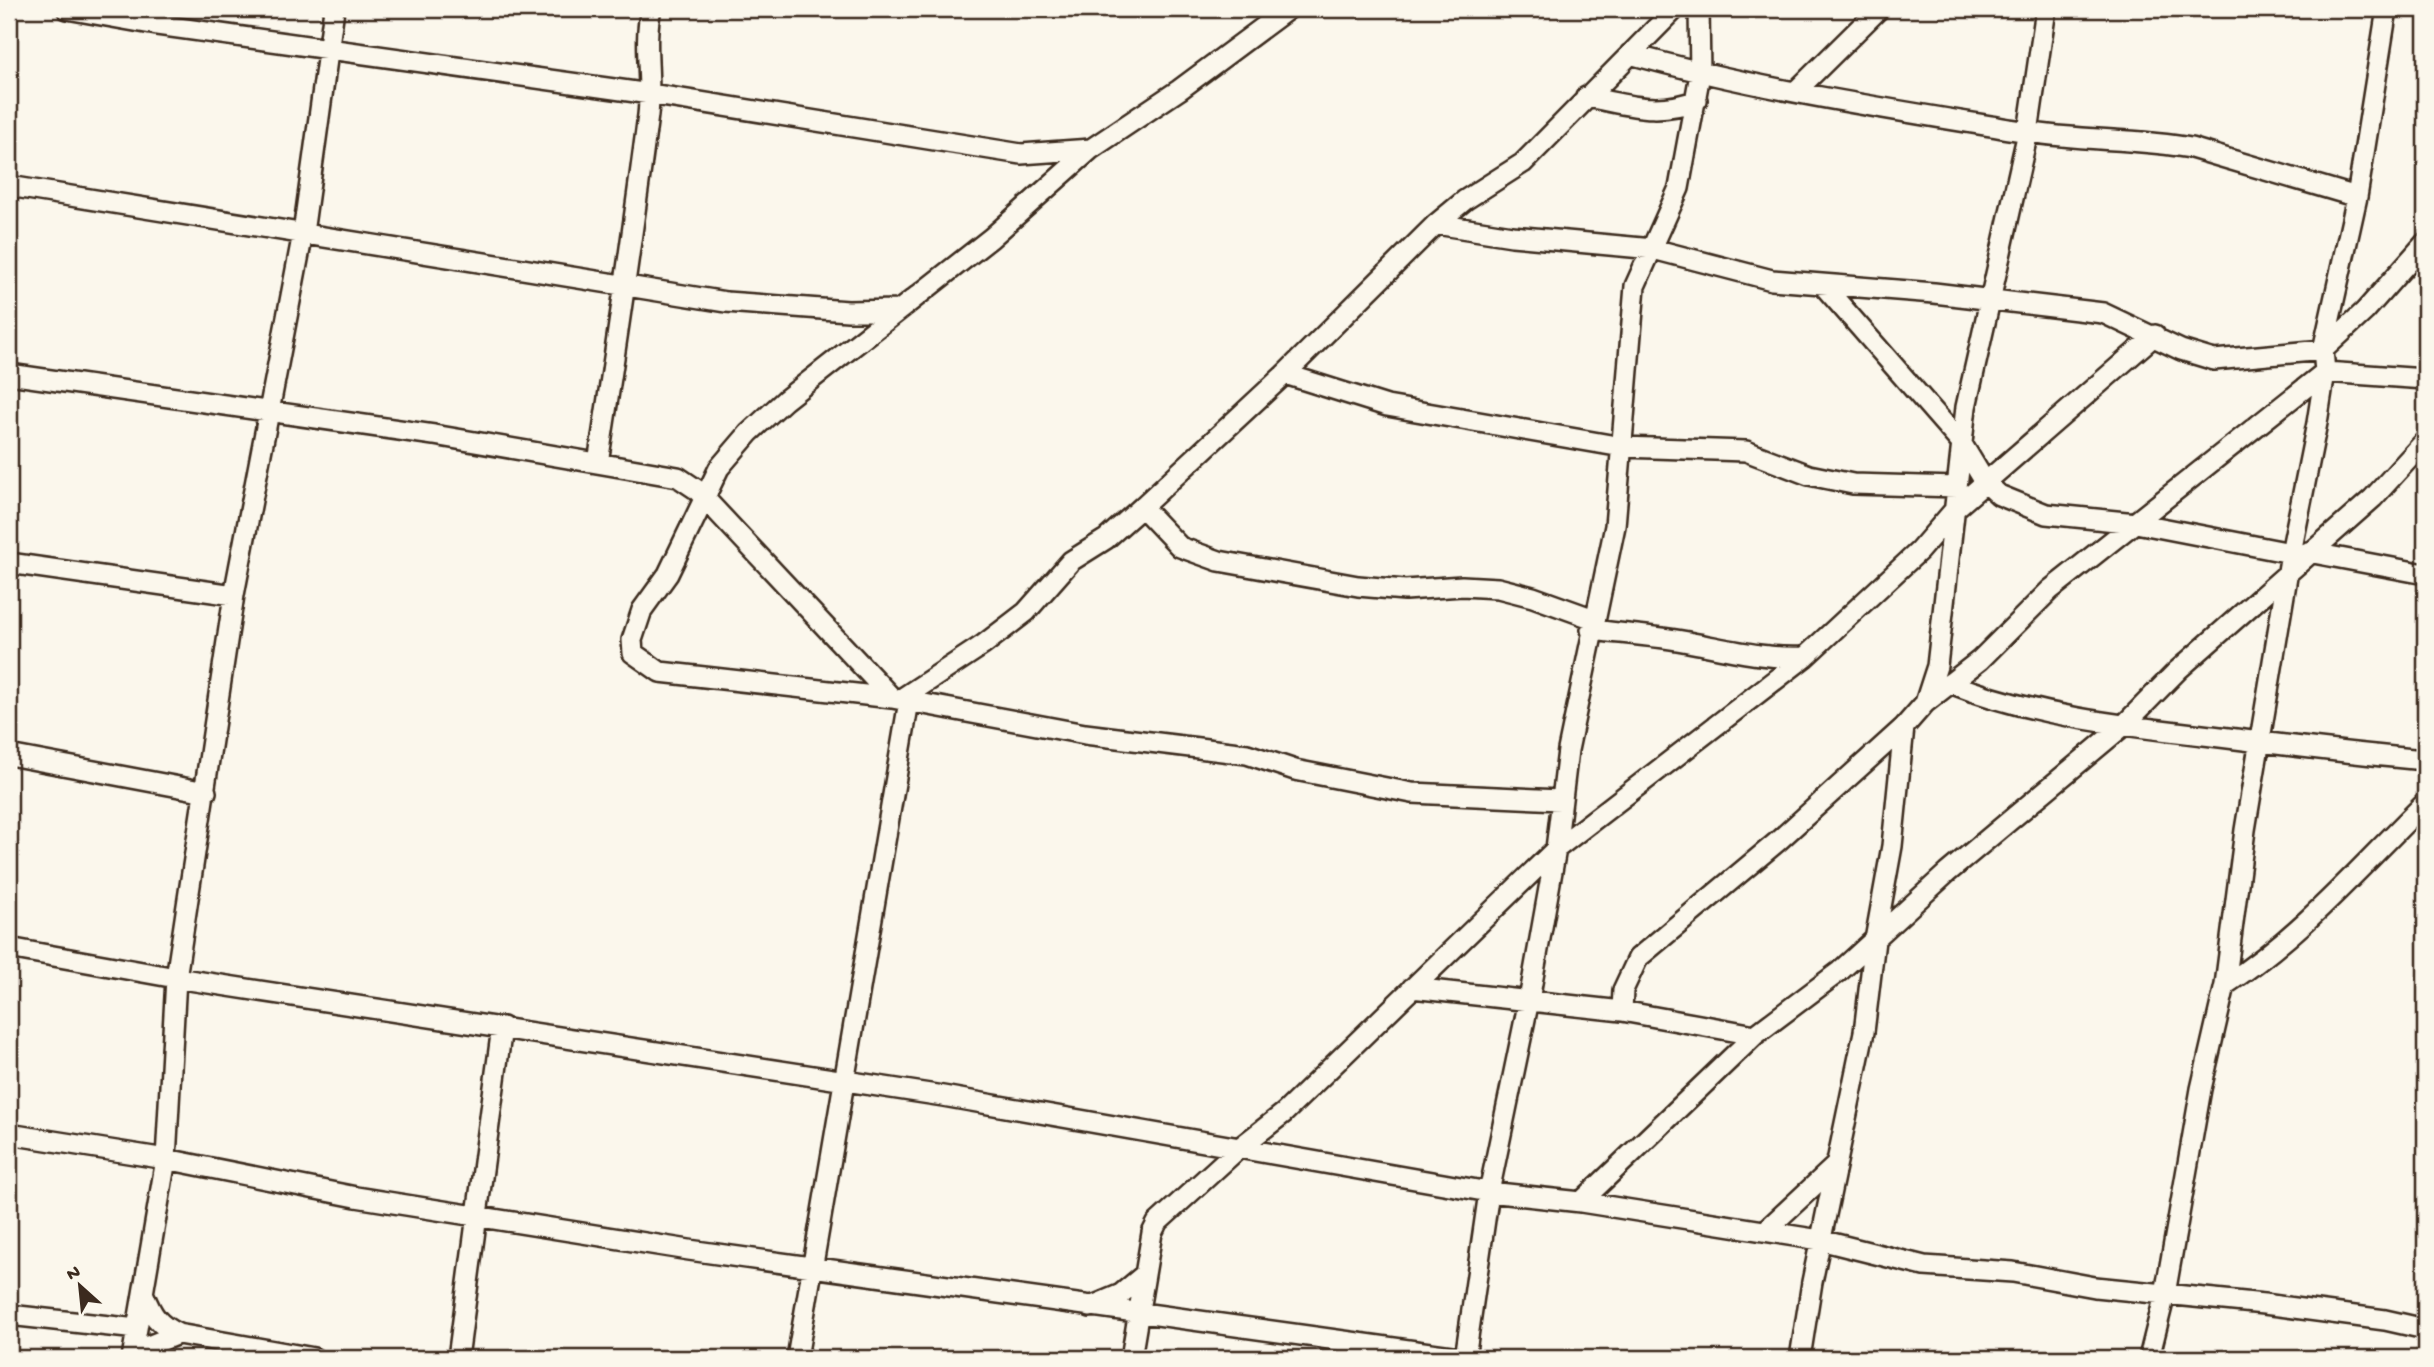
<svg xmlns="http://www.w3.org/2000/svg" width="2434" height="1367" viewBox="0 0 2434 1367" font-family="'Gochi Hand',sans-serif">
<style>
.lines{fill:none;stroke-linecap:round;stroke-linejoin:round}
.minor-casing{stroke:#3b2a1e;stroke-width:24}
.minor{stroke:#fbf7ec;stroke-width:19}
</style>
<rect width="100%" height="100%" fill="#fbf7ec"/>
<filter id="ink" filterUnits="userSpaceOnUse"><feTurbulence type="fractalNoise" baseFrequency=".0143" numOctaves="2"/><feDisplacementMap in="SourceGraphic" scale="14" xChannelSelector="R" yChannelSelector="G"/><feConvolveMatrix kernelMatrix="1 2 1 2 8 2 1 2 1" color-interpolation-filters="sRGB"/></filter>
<g filter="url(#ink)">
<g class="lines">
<g class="minor-casing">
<path id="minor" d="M67,9L157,25L650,94L1021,154L1091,149L1179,90L1288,9
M1630,54C1760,90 1894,110 2027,132C2082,141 2137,138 2191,148L2357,197
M1797,90L1879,9
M1586,97C1627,104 1656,116 1697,100
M9,186L726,302L848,311L897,310
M1436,224L1512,236L1653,249L1772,280L1934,293L2103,313L2181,350L2214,360L2323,350L2365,311L2425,243
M1823,285L1962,444L1985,482L1999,495L2046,514L2136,523L2291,553
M9,374L434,435L678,477L696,489L892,698L1085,734L1247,754L1295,770L1412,793L1560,800
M1285,374L1387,406L1622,447L1746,451L1809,475L1853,484L1957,487
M598,463C616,347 633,231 648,115C652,80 643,43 651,9
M1142,507L1180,547L1219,561L1358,586L1405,590L1462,586L1498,588L1533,597L1594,619
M2308,552L2425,574
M9,563L234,595
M1591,630C1625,634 1660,636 1693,643C1731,650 1766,659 1805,657
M1950,683C2033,716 2124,726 2212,736C2283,745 2354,754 2425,760
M892,698L660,672L633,653L632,640L642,610L668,574L719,468L749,433L785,400L991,238L1091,149
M901,699L983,645L1026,612L1071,561L1106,539L1142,507L1285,374L1436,224L1465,200L1523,163L1675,9
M1925,703L1980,660L2050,590L2325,372L2425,379
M9,755L206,792
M9,948L176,978L943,1096L1489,1192L1581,1202L1820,1240L1924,1266L2013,1272L2095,1287L2264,1304L2385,1320L2425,1329
M2225,985C2302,935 2360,867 2425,803
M1412,988L1622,1011L1755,1035
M1622,1011L1623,990L1638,958L1777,842L1904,727L1925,703L1937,666L1966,407L2028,132L2046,9
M9,1134L166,1159L356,1197L689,1250L1466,1358
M1581,1202L1755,1035L1840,971L1947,873L2123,726L2178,670L2373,498L2425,441
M1765,1231L1836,1165
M144,1295C152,1315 158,1325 178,1334L314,1358
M1090,1307L1121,1294L1145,1274
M9,1315L137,1329
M132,1358L166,1159L176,978L234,595L303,233L334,9
M134,1358L148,1346L178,1334
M458,1358L502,1027
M797,1358L909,701
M1131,1358L1152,1233L1157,1223L1238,1149L1284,1113L1556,849L1805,657L1919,551L1956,508L2155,335
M1465,1358L1489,1192L1529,1000L1556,849L1568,750L1615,526L1635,286L1679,188L1700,74L1699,9
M1800,1358L1812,1282L1864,1032L1875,940L1892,846L1904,727
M2149,1358L2165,1294L2201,1089L2225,985L2245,830L2291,553L2317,423L2325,372L2323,350L2357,197L2387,9"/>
</g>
<use href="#minor" class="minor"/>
</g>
</g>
<rect width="2434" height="1367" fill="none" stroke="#fbf7ec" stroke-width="35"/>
<rect x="18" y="18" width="2399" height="1332" fill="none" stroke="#3b2a1e" stroke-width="2.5" filter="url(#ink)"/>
<g transform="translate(80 1286) rotate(333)" stroke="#fbf7ec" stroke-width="5" paint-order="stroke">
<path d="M0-5L12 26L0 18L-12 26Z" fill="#3b2a1e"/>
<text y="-10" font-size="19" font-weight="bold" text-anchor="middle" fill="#3b2a1e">N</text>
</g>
</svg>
